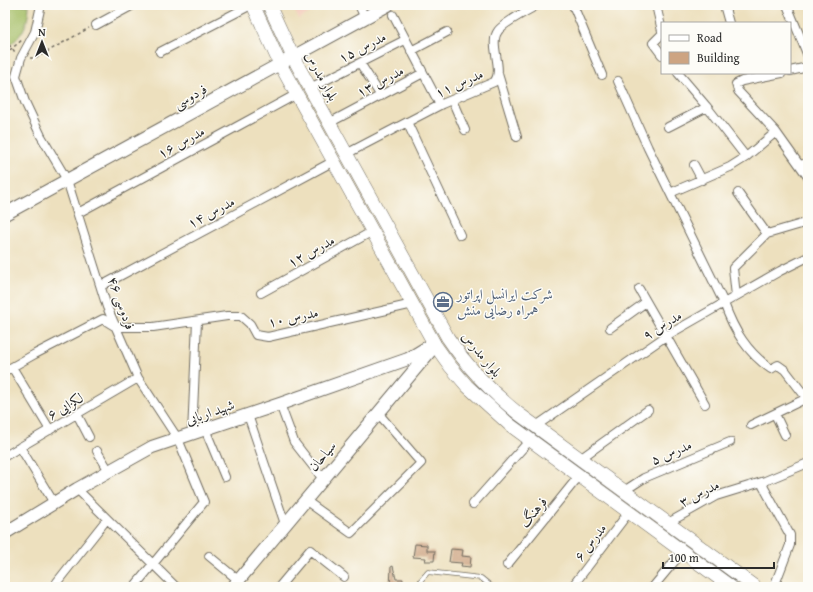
<svg xmlns="http://www.w3.org/2000/svg" width="813" height="592" viewBox="0 0 813 592" font-family="'Gentium Book Plus',Amiri,serif">
<style>
.built{fill:#f5d2c2}
.green{fill:#a4be65;stroke:#687448}
.building{fill:#cda482}
.lines{fill:none;stroke-linecap:round;stroke-linejoin:round}
.lane-casing{stroke:#6f6a5e;stroke-width:5.5}
.street-casing{stroke:#6f6a5e;stroke-width:10}
.secondary-casing{stroke:#6f6a5e;stroke-width:14}
.primary-casing{stroke:#6f6a5e;stroke-width:14}
.path{stroke:#6f6a5e;stroke-width:1.5;stroke-dasharray:3 3;stroke-linecap:butt}
.lane{stroke:#fff;stroke-width:4}
.street{stroke:#fff;stroke-width:8}
.secondary{stroke:#fff;stroke-width:12}
.primary{stroke:#fff;stroke-width:13}
.labels{text-anchor:middle;dominant-baseline:central;stroke-width:3;stroke-linejoin:round;paint-order:stroke}
.street-label{font-size:14px;fill:#2b2b2b;stroke:#fdfcf7}
.service-label{font-size:14px;fill:#4e5e75;stroke:#fdfcf7;text-anchor:start}
</style>
<rect width="100%" height="100%" fill="#fdfcf7"/>
<filter id="ink" filterUnits="userSpaceOnUse"><feTurbulence type="fractalNoise" baseFrequency=".025" numOctaves="2"/><feDisplacementMap in="SourceGraphic" scale="8" xChannelSelector="R" yChannelSelector="G"/><feConvolveMatrix kernelMatrix="1 2 1 2 8 2 1 2 1" color-interpolation-filters="sRGB"/></filter>
<filter id="wash" filterUnits="userSpaceOnUse"><feTurbulence type="fractalNoise" baseFrequency=".012" numOctaves="4" result="noise"/><feDisplacementMap in="SourceGraphic" scale="16" xChannelSelector="R" yChannelSelector="G"/><feGaussianBlur stdDeviation="0.9" result="paint"/><feColorMatrix in="noise" values="0 0 0 0 0 0 0 0 0 0 0 0 0 0 0 0 0 1.4 0 .05"/><feComposite in="paint" operator="in"/></filter>
<g filter="url(#wash)">
<rect width="100%" height="100%" fill="#ede0be"/>
<path class="built" d="M291,5H324L299,19Z"/>
<path class="green" d="M5,5H29C28,27 22,36 5,49Z"/>
<g id="blocks">
<path class="building" d="M415,544L427,545V551H435L434,561H425L426,558L413,557Z
M451,549L463,550L462,556L471,557L470,567L461,566L462,563L449,562Z
M393,566L396,579H403L402,587H390L391,567Z"/>
</g>
</g>
<g filter="url(#ink)">
<use href="#blocks" fill-opacity="0" stroke="#6f6a5e" stroke-width="1"/>
<g class="lines">
<g class="lane-casing">
<path id="lane" d="M420,587L421,580L428,572L481,578L492,587"/>
</g>
<g class="street-casing">
<path id="street" d="M41,5L35,32L21,58L16,76L25,102L41,136L67,180L107,307L138,378L178,439L204,502L134,587
M359,5L365,18
M573,5L602,75
M656,5L662,31
M724,5L729,23
M787,5L808,56
M393,15L440,105
M96,25L133,5
M662,34L653,43L662,55
M411,51L447,32
M160,52L251,5
M360,63L381,96
M790,71L808,67
M678,73L707,107L746,157
M782,73L742,81L736,84L738,91L776,132L808,177
M498,74L517,137
M618,81L648,148L724,303C734,331 747,352 771,369L778,365L785,370L808,400
M310,88L405,40
M452,100L465,130
M407,122L460,235
M329,123L423,73
M668,127L707,107
M346,154L442,104L494,82C505,70 488,44 498,31C503,23 527,11 537,5
M694,165L702,180
M800,165L808,163
M670,193L730,167L746,157L776,132
M738,193L767,234
M78,213L297,94
M101,286L334,161
M639,289L705,404
M261,293L373,231
M736,296L733,268L767,234L808,222
M610,328L646,302
M12,367L50,430
M5,371L35,354L103,319L116,327H153L227,316H241L250,324L256,335L268,337L413,304
M280,404L294,442L323,479
M77,414L89,437
M775,414L785,435
M248,415L285,524
M751,425L807,398
M536,426L666,336L780,271L808,257
M205,429L225,477
M192,434L197,321
M20,447L54,503
M97,451L109,471
M5,456L138,378
M580,459L648,410
M77,489L176,587
M624,491L644,478L730,442
M305,500L351,533L421,463L378,413
M473,504L530,440
M668,523L716,496L765,481
M209,556L238,580
M507,565L579,476
M57,582L107,519
M279,587L310,550L344,577
M572,587L629,512
M653,587L683,551
M774,587L790,545V535L763,486L765,481L808,463"/>
</g>
<g class="secondary-casing">
<path id="secondary" d="M5,214L388,5
M5,533L77,489L152,447L280,404L408,359L434,343
M233,587L432,349"/>
</g>
<g class="primary-casing">
<path id="primary" d="M253,5L280,64L435,345L450,366L467,386L510,425L731,587
M269,5L293,57L448,338C468,368 490,391 519,414L755,587"/>
</g>
<path class="path" d="M5,40L15,52
M5,54L22,40
M30,58H36L89,28"/>
<use href="#lane" class="lane"/>
<use href="#street" class="street"/>
<use href="#secondary" class="secondary"/>
<use href="#primary" class="primary"/>
</g>
</g>
<defs>
<g id="office-ring" transform="scale(1)"><circle r="9.5" fill="#fdfcf7" stroke="#5c6f8a" stroke-width="1.5"/><path d="M-6-3h4V-5.5h4V-3h4V5H-6ZM-1-4.5V-3h2v-1.5ZM-6 0V1H6V0Z" fill="#5c6f8a"/></g>
</defs>
<g fill-rule="evenodd">
<use href="#office-ring" x="443" y="302"/>
</g>
<g class="labels">
<g class="street-label">
<text transform="translate(362 47) rotate(-27)">مدرس ۱۵</text>
<text transform="translate(322 76) rotate(62)">بلوار مدرس</text>
<text transform="translate(380 81) rotate(-28)">مدرس ۱۳</text>
<text transform="translate(459 83) rotate(-24)">مدرس ۱۱</text>
<text transform="translate(190 96) rotate(-29)">فردوسی</text>
<text transform="translate(181 142) rotate(-29)">مدرس ۱۶</text>
<text transform="translate(211 212) rotate(-28)">مدرس ۱۴</text>
<text transform="translate(311 251) rotate(-29)">مدرس ۱۲</text>
<text transform="translate(122 303) rotate(70)">فردوسی ۴۶</text>
<text transform="translate(293 317) rotate(-12)">مدرس ۱۰</text>
<text transform="translate(662 325) rotate(-32)">مدرس ۹</text>
<text transform="translate(482 354) rotate(51)">بلوار مدرس</text>
<text transform="translate(65 406) rotate(-30)">لکزایی ۶</text>
<text transform="translate(210 412) rotate(-19)">شهید اربابی</text>
<text transform="translate(671 452) rotate(-23)">مدرس ۵</text>
<text transform="translate(322 456) rotate(-50)">سیاحان</text>
<text transform="translate(699 493) rotate(-27)">مدرس ۳</text>
<text transform="translate(533 512) rotate(-51)">فرهنگ</text>
<text transform="translate(590 542) rotate(-52)">مدرس ۶</text>
</g>
<g class="service-label">
<text x="457" y="294">شرکت ایرانسل اپراتور<tspan x="457" dy="16">همراه رضایی منش</tspan></text>
</g>
</g>
<rect width="813" height="592" fill="none" stroke="#fdfcf7" stroke-width="20"/>
<rect x="661" y="22" width="130" height="52" fill="#fdfcf7" stroke="#a9a8a5"/>
<rect x="669" y="35" width="20" height="6" fill="#ffffff" stroke="#a9a8a5"/>
<text x="697" y="42" font-size="12" fill="#2b2b2b">Road</text>
<rect x="669" y="52" width="20" height="12" fill="#cda482" stroke="#a9a8a5"/>
<text x="697" y="62" font-size="12" fill="#2b2b2b">Building</text>
<g transform="translate(42 42)" stroke="#fdfcf7" stroke-width="3" paint-order="stroke">
<path d="M0-3L7 15L0 10L-7 15Z" fill="#2b2b2b"/>
<text y="-6" font-size="11" font-weight="bold" text-anchor="middle" fill="#2b2b2b">N</text>
</g>
<path d="M663 562v6h111v-6" fill="none" stroke="#2b2b2b" stroke-width="2"/>
<text x="669" y="562" font-size="12" fill="#2b2b2b" stroke="#fdfcf7" stroke-width="3" paint-order="stroke">100 m</text>
</svg>
